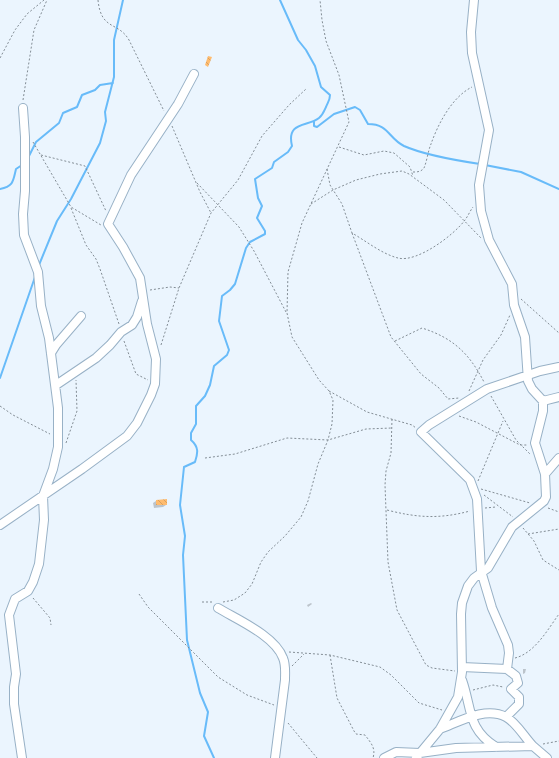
<svg xmlns="http://www.w3.org/2000/svg" width="559" height="758" viewBox="0 0 559 758" font-family="Figtree,sans-serif">
<style>
.shadow{fill:#0003}
.lines{fill:none;stroke-linecap:round;stroke-linejoin:round}
.stream{stroke:#68bbf9;stroke-width:2}
.building{fill:url(#building-back-hatch)}
.street-casing{stroke:#98b1c6;stroke-width:10}
.path{stroke:#838d95;stroke-width:1;stroke-dasharray:2 2;stroke-linecap:butt}
.street{stroke:#fff;stroke-width:8}
</style>
<defs>
<pattern id="building-back-hatch" width="6" height="6" patternUnits="userSpaceOnUse"><rect width="6" height="6" fill="#ffbc6f"/><path d="M-1 5l2 2M0 0l6 6M5-1l2 2" fill="none" stroke="#d9a160"/></pattern>
</defs>
<rect width="100%" height="100%" fill="#ebf5fe"/>
<path class="shadow" d="M156,501L166,505L163,507L154,508L153,503Z
M311,603L312,604L308,607L307,605Z
M523,669H526L525,673L523,674Z"/>
<g class="lines">
<path class="stream" d="M314,122V126L317,127L334,114L355,107L360,110L368,124C389,124 388,138 404,146C422,154 460,161 480,164
M28,158L36,142L59,123L63,113L77,107L82,95L95,90L100,85L113,83
M485,165L521,172L559,189
M0,189C14,186 13,181 16,169L22,165
M39,265L57,221L71,199L100,143L106,121L105,112L114,77V40L123,0
M0,378L35,277
M214,758L204,736L208,712L200,693L187,640L183,555L185,536L180,505L184,467L195,462C198,453 199,447 191,440V433L196,424V406L205,396L210,385L214,366L227,355L229,350L219,321L222,296L230,290L235,284L246,248L250,242L265,234V231L257,218L262,206L258,198L255,179L272,168L274,162L288,152L292,146C286,121 308,127 319,118C323,115 324,111 326,107C328,102 330,100 330,95L321,87L315,66L306,50L298,40L280,0"/>
</g>
<path class="building" d="M208,56L212,57L208,67L205,65Z
M167,499V505H156V500Z"/>
<g class="lines">
<g class="street-casing">
<path id="street" d="M51,353L56,345L81,316
M56,385L96,358L110,345L121,332L132,325L137,317L142,301
M543,401L559,397
M545,474L559,458
M0,525L82,469L127,436L137,423L151,395L155,384L156,359L147,324L140,278L123,247L108,224L131,175L178,104L194,74
M218,608C238,620 275,636 283,658C286,665 285,672 285,680L275,758
M462,667L507,669L516,676L518,683L511,689L519,697V704L506,717
M507,669L509,653L508,645L492,608L481,571L477,499L470,480L421,432L429,425L487,389L540,371L559,367
M462,680C472,708 467,729 496,747
M440,729C459,722 485,706 506,717C516,722 525,738 533,746
M22,758L14,704V687L16,674L9,615L15,599L28,591L33,582L39,564L44,520L43,496L53,469L58,447V408L49,338L41,306L38,272L24,235L23,214L25,191V137L23,108
M384,758L396,752L420,753L456,748L533,746L547,758
M416,758L440,729L458,697L462,672L461,614L462,603L468,586L474,578L488,568L512,527L544,501L546,497L545,474L535,443L543,411V401L532,389L528,381L525,337L514,305L512,284L489,240L481,211L479,185L489,130L472,53L471,32L474,0"/>
</g>
<path class="path" d="M98,0C101,31 118,21 129,40L164,111
M0,58L15,30L27,14L44,0
M23,100L34,30L47,0
M172,126L200,192L211,213
M33,142L71,207L101,225
M339,147L364,155L384,151L394,153L410,167L413,176
M41,155L85,166L106,211
M327,169L330,185L342,204L352,233C366,241 382,254 398,258C417,263 454,235 465,220C468,216 470,211 473,207
M413,172C417,172 421,172 424,168C427,161 428,151 431,144C438,124 452,97 472,87
M197,183L239,227L254,251L286,312
M311,204L333,190L356,180L380,174L402,171L409,174L444,200L481,238
M71,208L86,245L96,259L100,269L119,324
M352,233L391,337L421,374L439,388L448,399L459,398
M150,290L170,287L179,288
M521,299L559,333
M124,341L136,374L148,380
M395,341L422,328C453,338 469,353 484,382
M161,345L179,288L211,213L238,180L262,136L289,105L306,89
M329,391L367,412L412,425L416,428
M469,391L483,360L501,335L510,315
M491,396L516,440L530,454
M0,406L13,415L50,434
M459,416L476,422L520,445H527
M392,419L391,453L386,471L385,485L388,562L397,610L426,665L432,668L455,671
M66,443L77,411L76,380
M205,458L235,454L287,438L328,440L366,429L392,428
M478,481L503,421
M481,489L530,503
M484,495L513,517
M485,508L496,507
M548,508L559,512
M387,510C418,518 440,519 470,511
M523,528L534,541L543,560L559,570
M528,534L559,529
M139,594L148,607L218,677L247,695L274,705
M33,598L50,618L51,625
M202,602H214
M223,602L234,600L245,593L252,584L261,562L268,552L285,536L301,517L308,501L318,464L328,440L332,424L333,400L329,391L319,380L292,337L287,313L288,272L302,223L349,122L339,75L326,41L322,20L320,0
M289,652L330,655L380,667L391,675L419,703L442,710
M330,655L337,698L354,731L356,734L365,735C371,743 376,748 373,758
M515,658C535,653 548,629 559,614
M292,666L304,654
M473,690L493,685L503,687
M288,723L317,758
M543,744L559,741"/>
<use href="#street" class="street"/>
</g>
</svg>
